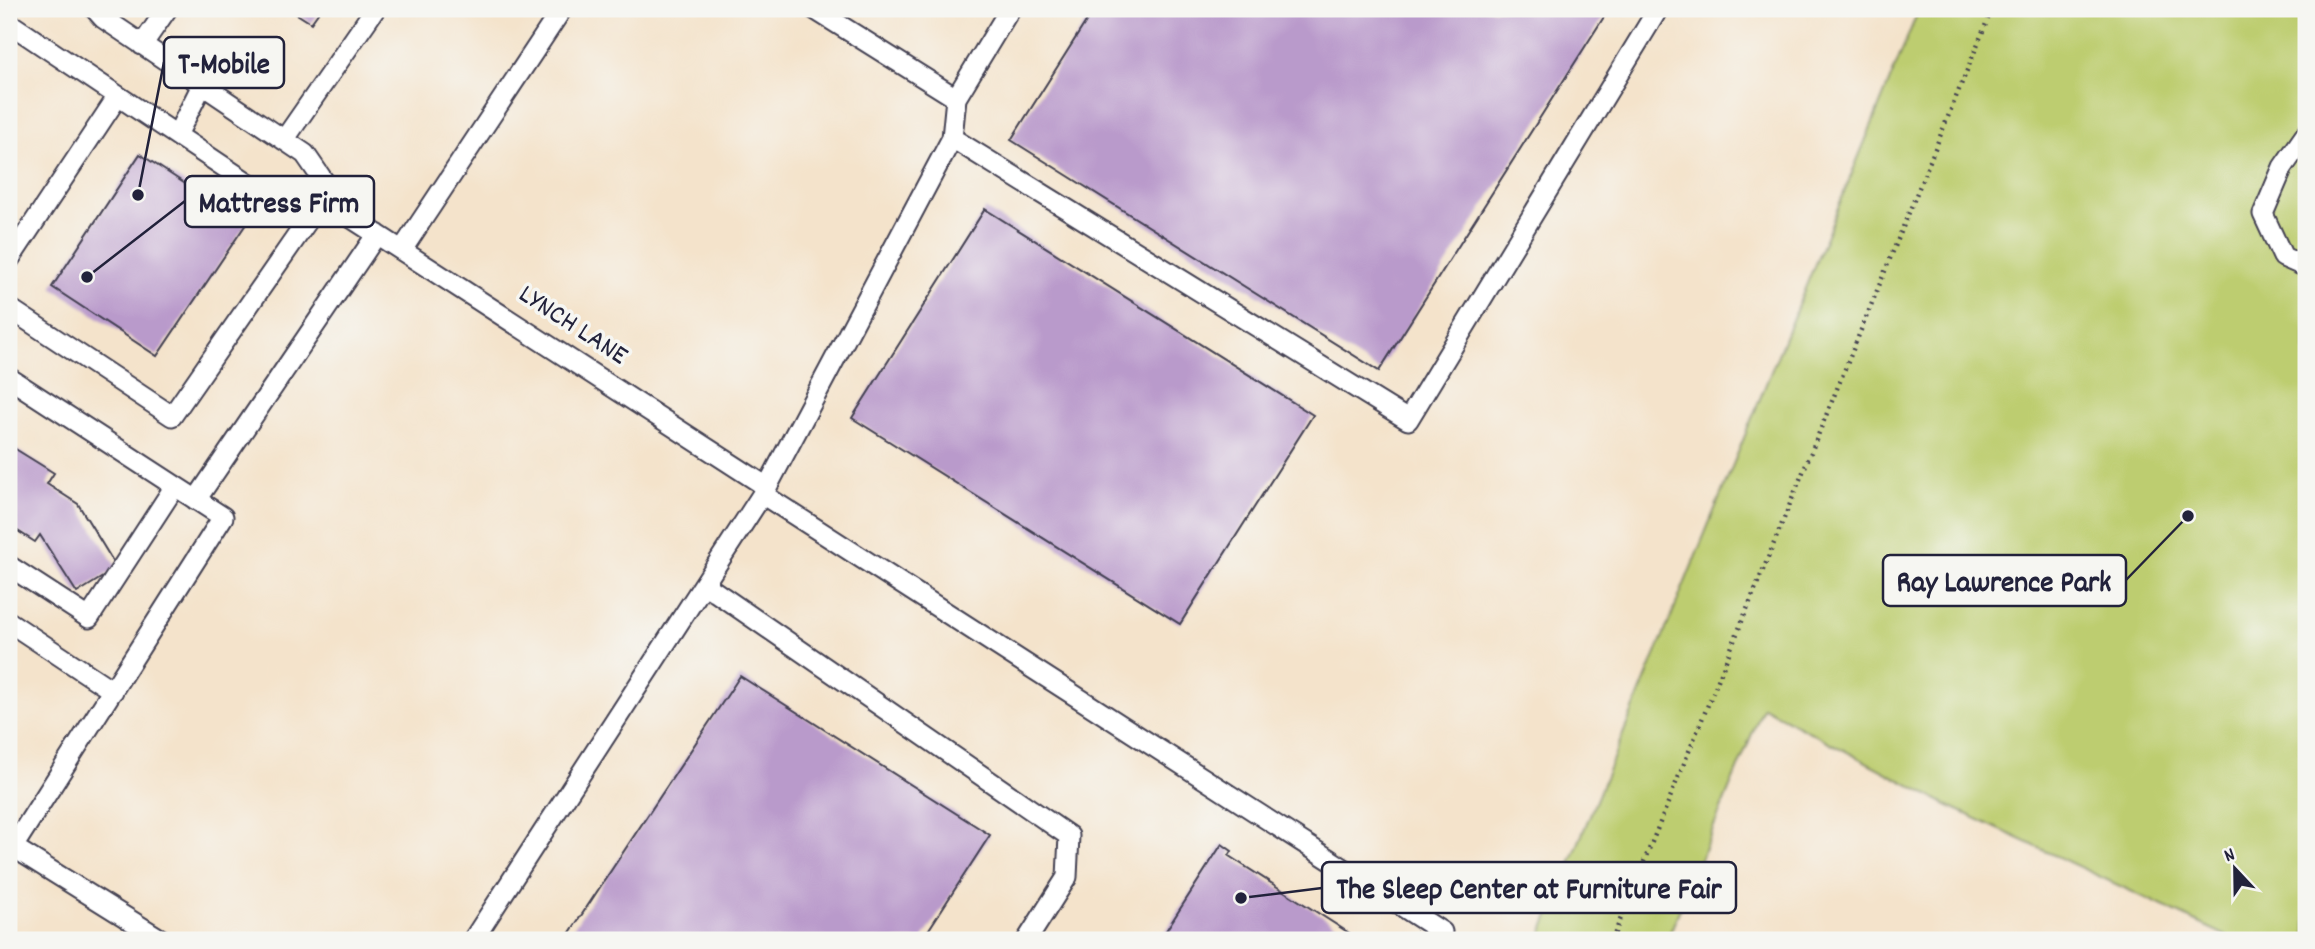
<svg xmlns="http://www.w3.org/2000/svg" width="2315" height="949" viewBox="0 0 2315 949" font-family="Dekko,sans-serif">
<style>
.green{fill:#bdcd6f;stroke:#707855;stroke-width:2}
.building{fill:#b99acb}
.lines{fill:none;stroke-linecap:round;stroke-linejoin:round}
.service-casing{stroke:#423f51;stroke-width:23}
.path{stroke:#423f51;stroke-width:4.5;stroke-dasharray:2 5;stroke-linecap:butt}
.service{stroke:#fff;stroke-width:19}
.labels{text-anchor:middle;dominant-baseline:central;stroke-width:7;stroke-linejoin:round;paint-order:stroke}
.street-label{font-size:28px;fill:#22223b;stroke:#f6f6f2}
.leader{fill:none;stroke:#22223b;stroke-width:2.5}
.callout-dot{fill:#22223b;stroke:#f6f6f2;stroke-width:2.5}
.callout{fill:#f6f6f2;stroke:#22223b;stroke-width:2.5}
.callout-label{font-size:30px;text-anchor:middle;font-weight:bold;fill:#22223b}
</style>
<rect width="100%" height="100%" fill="#f6f6f2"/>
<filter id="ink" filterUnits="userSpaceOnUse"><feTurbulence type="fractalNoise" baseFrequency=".0143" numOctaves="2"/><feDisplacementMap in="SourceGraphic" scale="14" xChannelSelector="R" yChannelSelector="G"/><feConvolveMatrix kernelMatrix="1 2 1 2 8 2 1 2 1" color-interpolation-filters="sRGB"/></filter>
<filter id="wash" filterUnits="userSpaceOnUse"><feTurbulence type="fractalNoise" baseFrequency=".00686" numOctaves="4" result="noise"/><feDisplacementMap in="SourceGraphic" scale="28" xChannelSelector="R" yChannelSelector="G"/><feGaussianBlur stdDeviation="1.57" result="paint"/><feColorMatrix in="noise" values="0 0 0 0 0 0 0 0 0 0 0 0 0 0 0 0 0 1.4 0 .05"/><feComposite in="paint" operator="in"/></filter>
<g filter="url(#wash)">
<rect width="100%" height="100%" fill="#f4e3cb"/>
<path class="green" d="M1919,9H2306V940H2235L1947,805L1763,707L1667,940H1539Z"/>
<g id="blocks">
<path class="building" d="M289,9H321L311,23Z
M1094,9H1609L1379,371L1011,140Z
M140,154L246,224L157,356L52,287Z
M985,209L1313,415L1180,624L852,418Z
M9,445L54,473L47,484L78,504L117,568L77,593L40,535L35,542L16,530L9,542Z
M740,676L990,835L922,940H565Z
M1222,844L1232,851L1229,856L1360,940H1160Z"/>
</g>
</g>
<g filter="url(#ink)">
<use href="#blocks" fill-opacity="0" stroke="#423f51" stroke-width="2"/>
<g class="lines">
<g class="service-casing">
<path id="service" d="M95,9L103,18L305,154L347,215
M814,9L956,98
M9,23L278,203L347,215L767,487
M142,45L167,9
M2306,134L2283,167L2263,214L2283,257L2306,267
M177,135L202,85
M952,138L1408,420L1658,9
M284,140L375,9
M402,250L562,9
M9,260L118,96
M9,308L172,416L315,210
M9,378L175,486L89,618L9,566
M762,494L1442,932
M196,500L377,234
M704,584L1069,836L1067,877L1027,940
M9,622L113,691
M162,940L13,847L223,517L175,486
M473,940L767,487L952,138L956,98L1010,9"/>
</g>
<path class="path" d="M1612,940L1992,9"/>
<use href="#service" class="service"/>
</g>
</g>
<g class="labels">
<g class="street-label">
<text transform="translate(572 327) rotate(33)">LYNCH LANE</text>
</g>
</g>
<path class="leader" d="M138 195L164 62M87 277L185 201M2188 516L2126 580M1241 898L1322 888"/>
<g class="callout-dot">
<circle cx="138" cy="195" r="7"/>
<circle cx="87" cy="277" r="7"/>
<circle cx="2188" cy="516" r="7"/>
<circle cx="1241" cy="898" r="7"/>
</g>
<g class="callout">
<rect x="164" y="37" width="120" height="51" rx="7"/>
<rect x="185" y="176" width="189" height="51" rx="7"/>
<rect x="1883" y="555" width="243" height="51" rx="7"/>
<rect x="1322" y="862" width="414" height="51" rx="7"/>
</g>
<g class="callout-label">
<text x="224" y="73">T-Mobile</text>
<text x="279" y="212">Mattress Firm</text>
<text x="2004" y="591">Ray Lawrence Park</text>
<text x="1529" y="898">The Sleep Center at Furniture Fair</text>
</g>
<rect width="2315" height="949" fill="none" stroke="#f6f6f2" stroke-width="35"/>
<g transform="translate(2235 869) rotate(338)" stroke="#f6f6f2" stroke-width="5" paint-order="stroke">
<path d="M0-5L12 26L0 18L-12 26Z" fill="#22223b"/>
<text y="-10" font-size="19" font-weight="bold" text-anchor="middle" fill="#22223b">N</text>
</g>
</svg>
